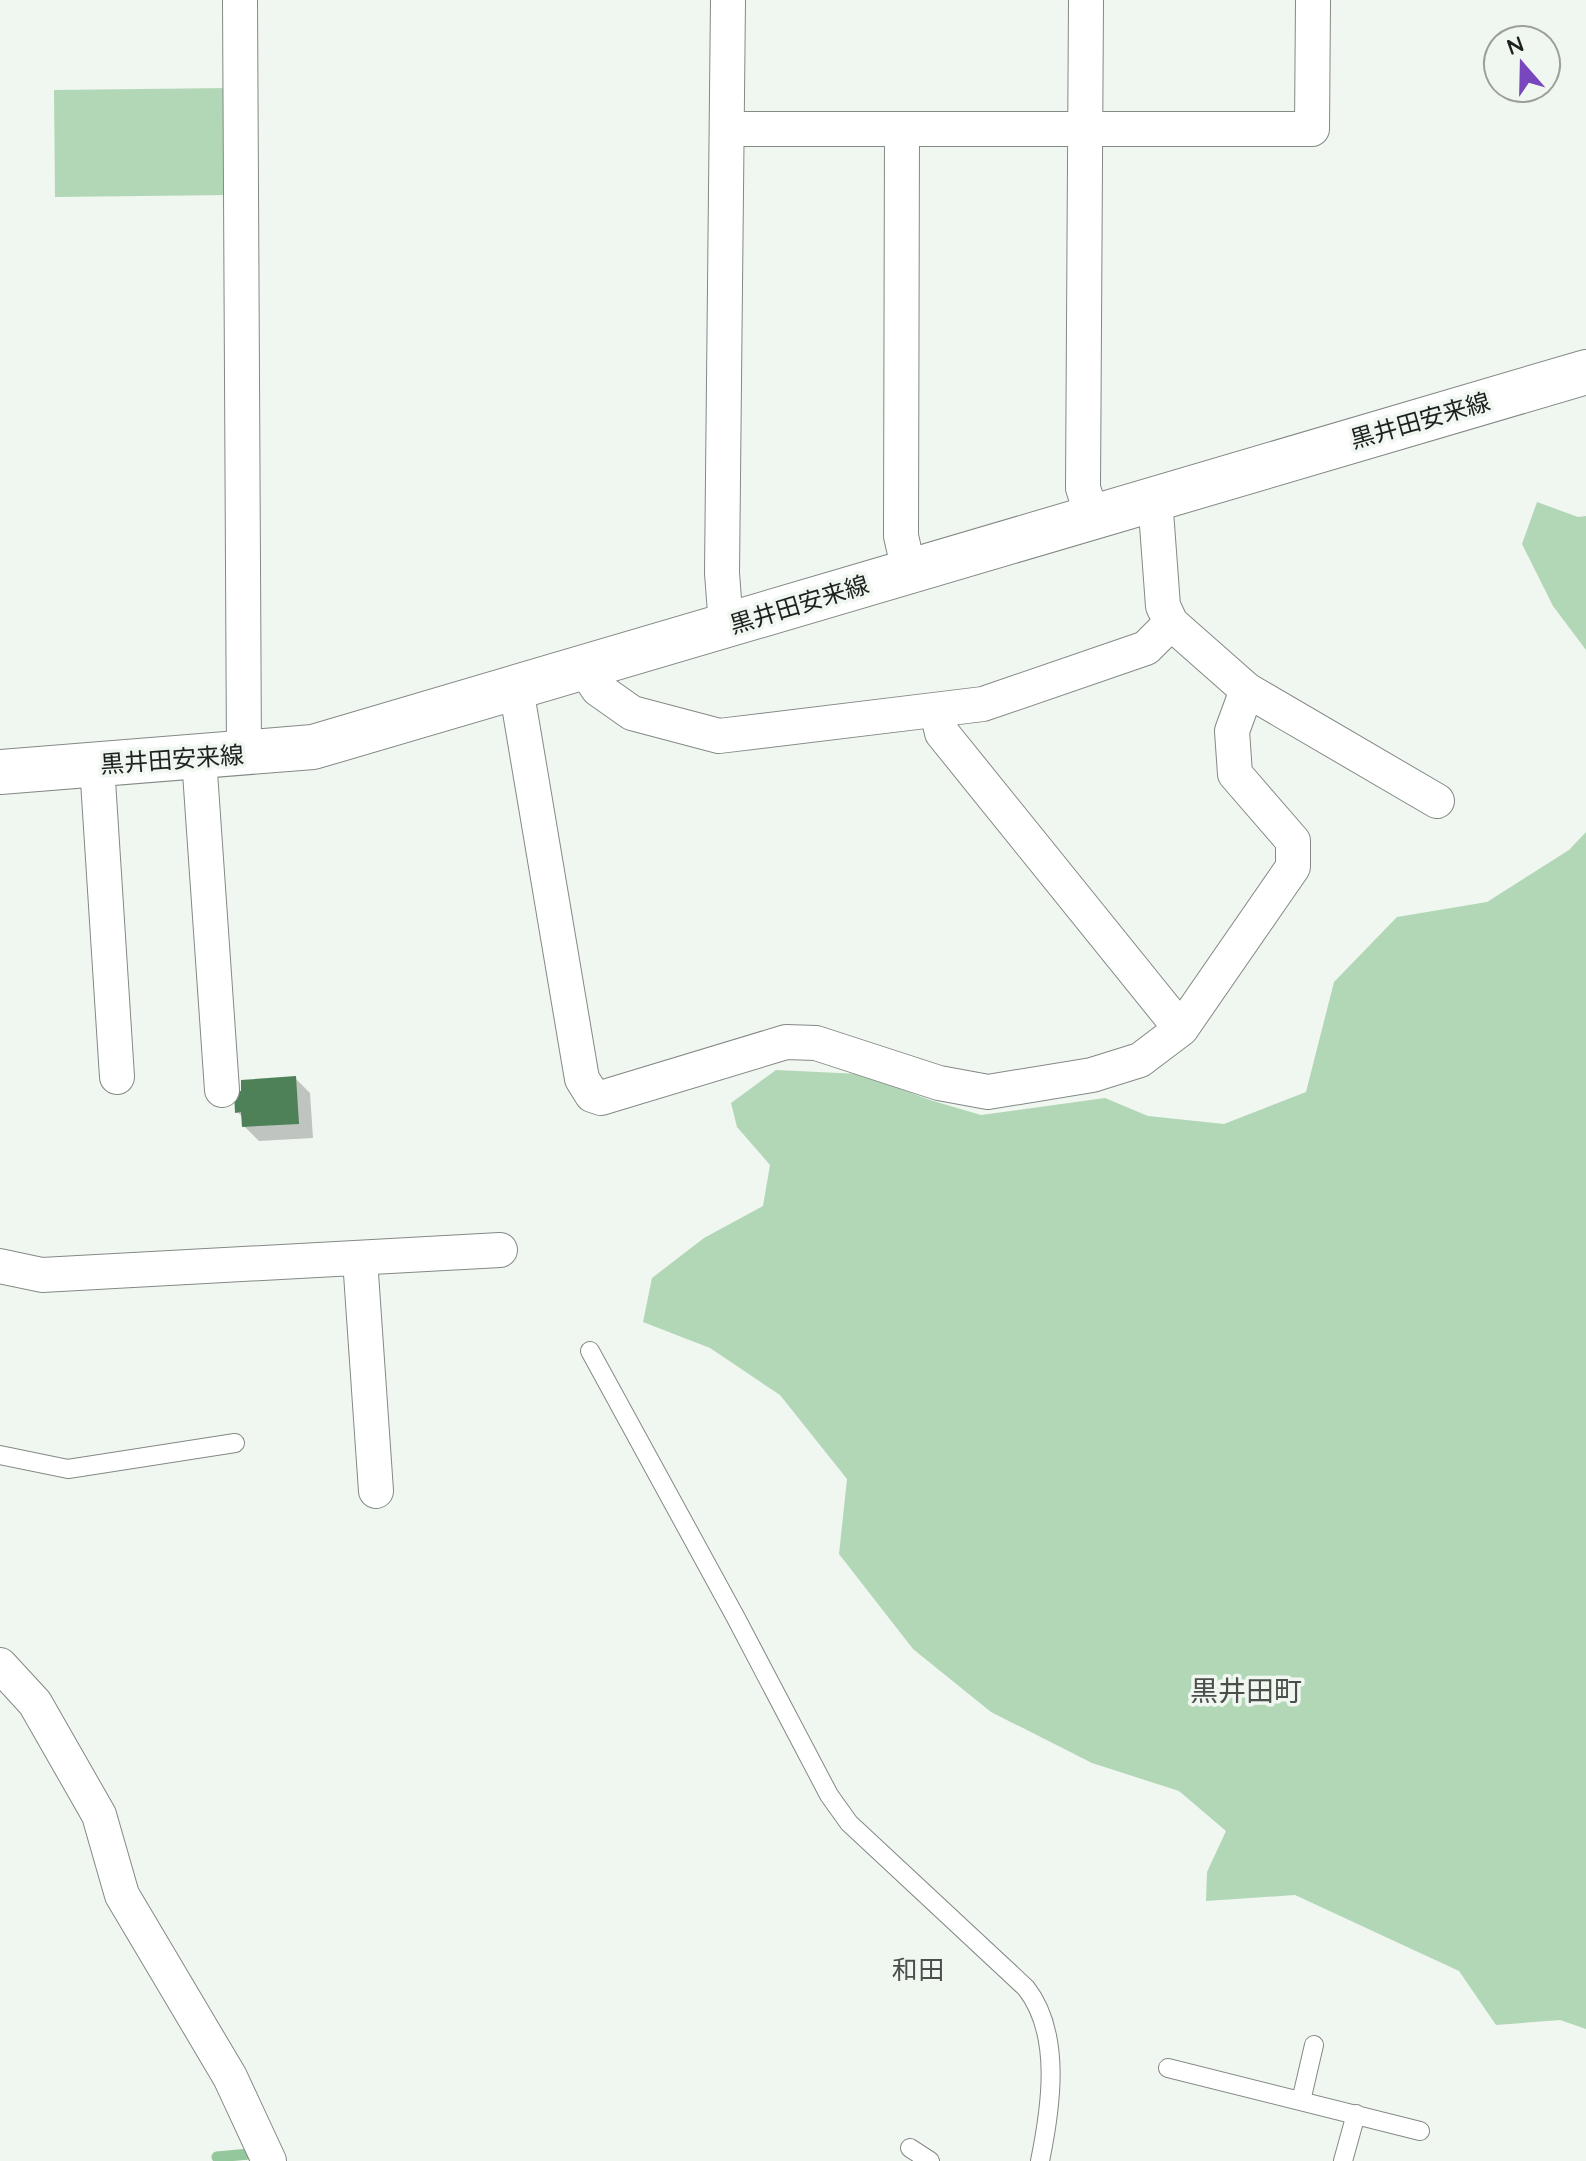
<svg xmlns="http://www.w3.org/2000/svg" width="1586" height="2161" viewBox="0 0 1586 2161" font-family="Quicksand,'Noto Sans JP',sans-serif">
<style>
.green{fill:#b2d7b7}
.shadow{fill:#0003}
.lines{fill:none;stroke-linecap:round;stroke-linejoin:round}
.stream{stroke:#93c89c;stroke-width:11}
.building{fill:#4e8158}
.lane-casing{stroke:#838984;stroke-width:20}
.street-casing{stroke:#838984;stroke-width:36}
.secondary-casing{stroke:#838984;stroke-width:46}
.lane{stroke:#fff;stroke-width:18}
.street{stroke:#fff;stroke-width:34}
.secondary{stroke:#fff;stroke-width:44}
.labels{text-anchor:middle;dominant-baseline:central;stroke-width:7;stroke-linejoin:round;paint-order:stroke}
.street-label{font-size:24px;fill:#1d201e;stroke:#f0f6f0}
.neighbourhood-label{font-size:26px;fill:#4a4f4b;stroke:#f0f6f0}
.quarter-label{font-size:28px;fill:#4a4f4b;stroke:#f0f6f0}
</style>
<rect width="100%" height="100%" fill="#f0f6f0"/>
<path class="green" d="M228,88L230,195L55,197L54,90Z
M1537,502L1578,517L1586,516V650L1553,606L1522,544Z
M1586,832V2029L1560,2020L1496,2025L1459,1971L1295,1895L1206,1901L1207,1872L1226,1831L1179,1791L1092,1763L991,1712L913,1649L839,1554L847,1479L780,1395L710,1348L643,1322L652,1278L704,1238L763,1206L770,1165L737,1127L731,1103L776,1070L860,1074L930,1100L981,1115L1105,1098L1148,1116L1224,1124L1306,1092L1334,982L1397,917L1487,902L1569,850Z"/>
<path class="shadow" d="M295,1078L310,1093L313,1138L259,1141L244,1126V1118L237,1112L243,1092Z"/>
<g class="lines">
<path class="stream" d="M217,2157L249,2154"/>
</g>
<path class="building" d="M296,1076L299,1124L242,1127L241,1112L235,1113L234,1091H241V1080Z"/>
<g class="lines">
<g class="lane-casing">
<path id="lane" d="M590,1351L736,1618L829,1795L849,1823L1026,1988C1062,2034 1051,2107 1040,2161
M0,1455L68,1469L235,1443
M1168,2068L1420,2131
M1301,2101L1314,2045
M910,2148L930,2161
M1343,2161L1356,2114"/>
</g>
<g class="street-casing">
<path id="street" d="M240,0L244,754
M1086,0L1083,488L1092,516
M727,129H1312L1313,0
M902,130L901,536L909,571
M1155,498L1163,606L1171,623L1247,690
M726,626L722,573L728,0
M584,668L598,689L632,713L719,736L983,704L1146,648L1171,623
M516,688L582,1079L592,1095L601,1098L786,1042L816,1043L939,1083L988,1092L1092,1075L1140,1060L1181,1029L1293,867V841L1235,774L1232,731L1247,690L1437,801
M937,711L942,733L1181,1029
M199,758L222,1090
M97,765L117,1077
M360,1259L376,1491
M0,1266L42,1275L500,1250
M0,1665L35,1703L99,1815L122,1895L230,2077L269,2161"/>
</g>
<g class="secondary-casing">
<path id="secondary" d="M0,772L313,747L1586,372"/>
</g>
<use href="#lane" class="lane"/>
<use href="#street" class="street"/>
<use href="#secondary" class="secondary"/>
</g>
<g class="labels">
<g class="street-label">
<text transform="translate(1420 420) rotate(-16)">黒井田安来線</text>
<text transform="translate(799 604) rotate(-17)">黒井田安来線</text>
<text transform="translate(172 759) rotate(-4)">黒井田安来線</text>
</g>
<g class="neighbourhood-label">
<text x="918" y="1969">和田</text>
</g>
<g class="quarter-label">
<text x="1246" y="1690">黒井田町</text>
</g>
</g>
<g transform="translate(1522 64) rotate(340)"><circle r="38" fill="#f0f6f0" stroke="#9ca09c" stroke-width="2"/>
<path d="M0-6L14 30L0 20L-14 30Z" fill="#7846bd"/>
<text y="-12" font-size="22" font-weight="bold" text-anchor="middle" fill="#1d201e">N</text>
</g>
</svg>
